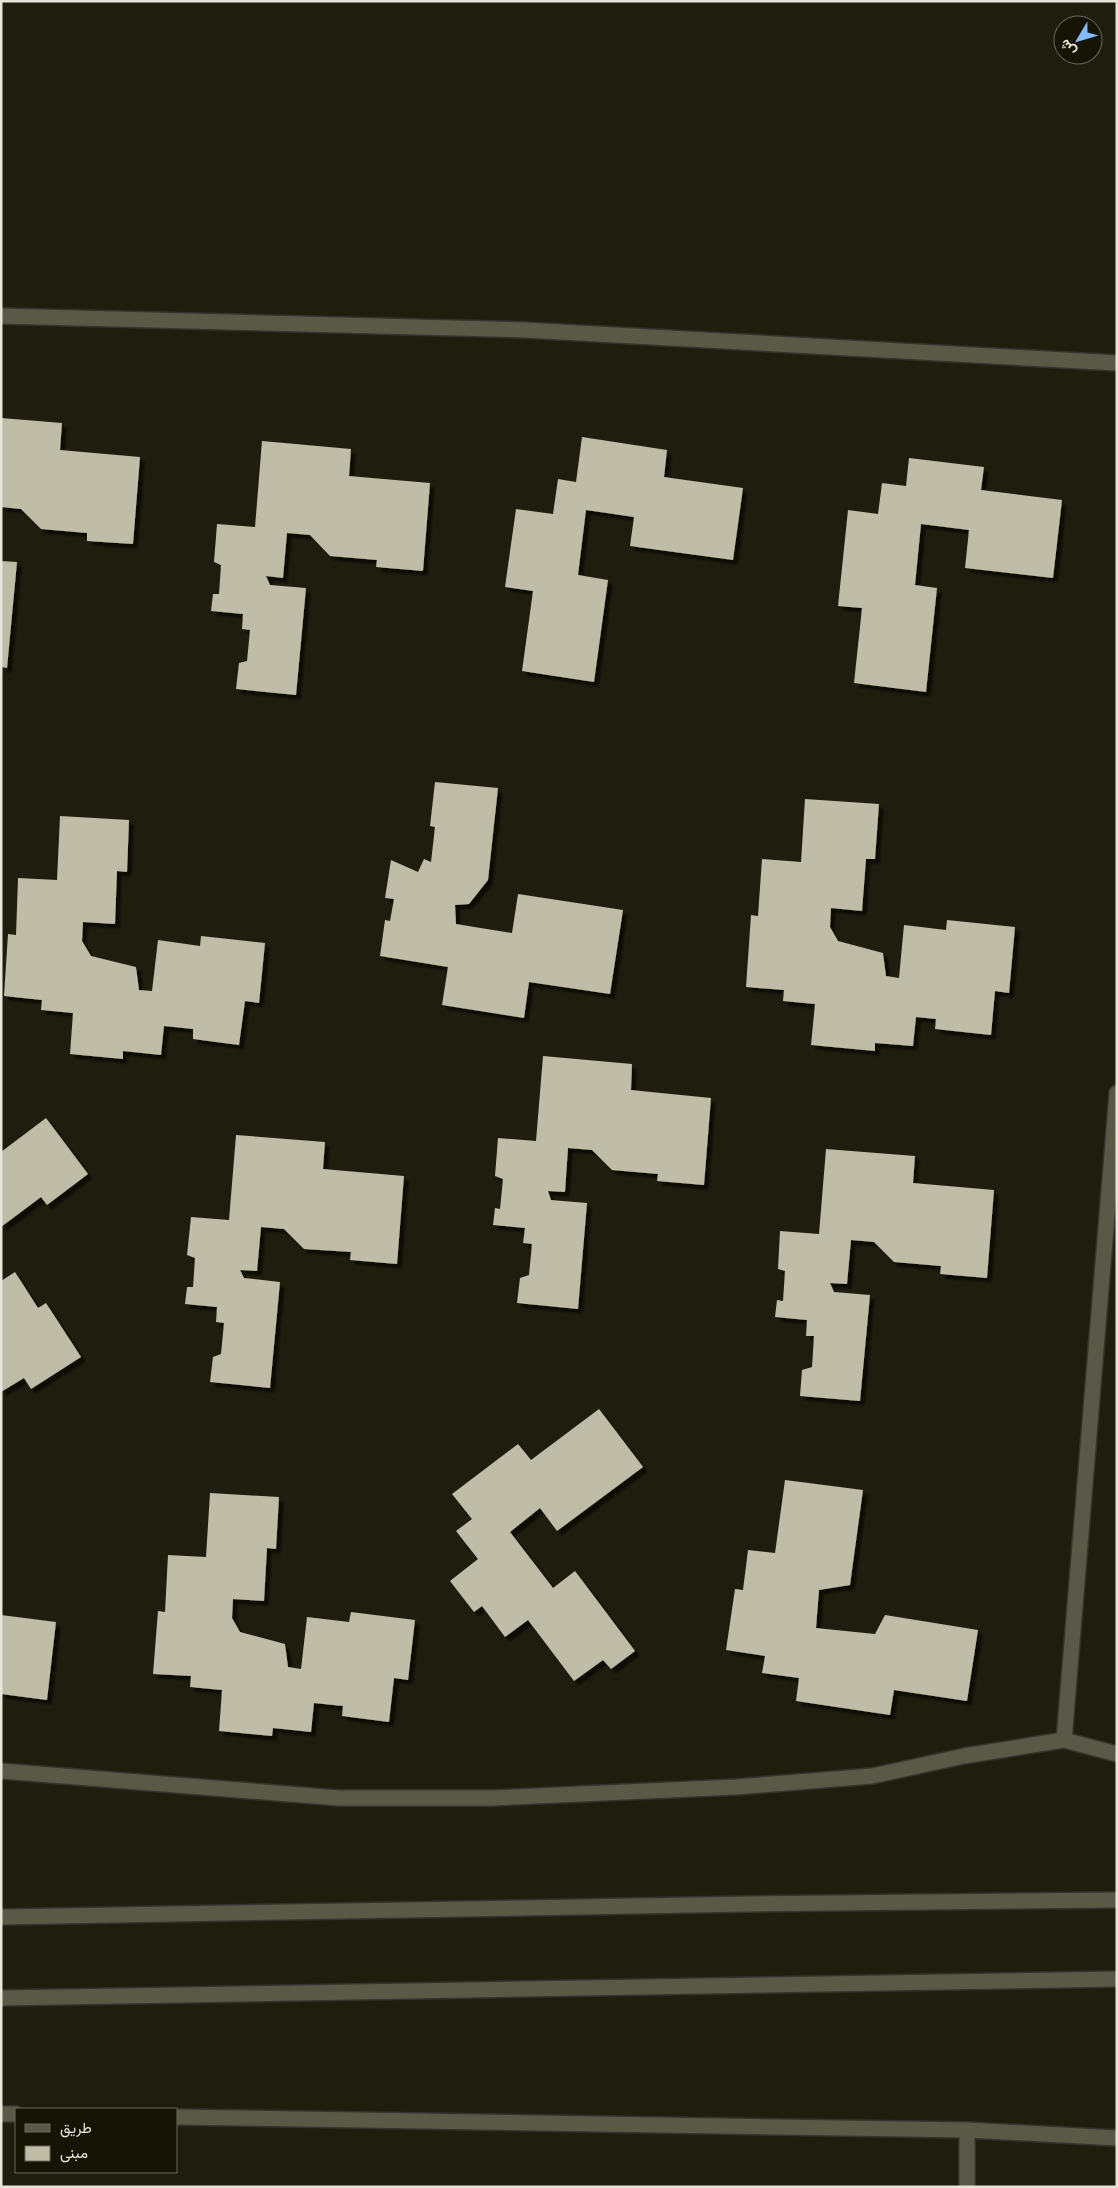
<svg xmlns="http://www.w3.org/2000/svg" width="1118" height="2188" viewBox="0 0 1118 2188" font-family="Jost,Vazirmatn,sans-serif">
<style>
.building{fill:#bfbca8;filter:url(#shadow)}
.lines{fill:none;stroke-linecap:round;stroke-linejoin:round}
.street-casing{stroke:#35342c;stroke-width:18}
.street{stroke:#5a5846;stroke-width:15}
</style>
<defs>
<filter id="shadow"><feDropShadow dx="4.5" dy="4.5" stdDeviation="1" flood-color="#0009"/></filter>
</defs>
<rect width="100%" height="100%" fill="#1f1d0d"/>
<path class="building" d="M1,418L62,423L60,450L140,457L133,544L87,541V533L41,529L21,509L1,507Z
M582,437L667,450L664,477L743,488L733,560L630,546L634,517L586,510L578,575L608,580L594,682L522,671L533,591L505,587L516,509L553,514L558,479L576,482Z
M262,441L351,449L349,476L430,483L423,571L376,567L377,560L330,556L310,535L287,533L283,578L266,576L270,585L306,588L296,695L236,689L239,663L247,661L250,630L242,629L243,614L211,611L213,594H219L221,565L214,562L217,524L255,527Z
M909,458L984,467L981,490L1062,500L1053,578L965,568L969,530L921,524L915,585L937,588L926,692L854,683L862,608L838,606L848,510L878,514L882,483L906,486Z
M1,561L17,562L7,668L1,667Z
M435,782L498,788L488,880L469,904L455,905L456,924L512,933L518,894L623,910L610,994L529,982L524,1018L442,1005L448,967L380,956L385,920L390,921L394,899L385,898L391,860L418,872L424,859L431,862L435,827L430,826Z
M805,799L879,804L875,859H866L862,911L831,908L830,927L838,941L883,953L886,976L899,978L904,925L946,930L947,920L1015,927L1009,993L995,991L991,1035L935,1029L936,1019L916,1017L913,1046L875,1043V1051L811,1045L815,1004L783,1001L784,990L746,987L751,915L758,916L762,859L801,862Z
M60,816L129,820L127,872L117,871L115,924L83,922L82,941L91,956L136,967L139,990L152,991L158,940L200,946L201,936L265,943L259,1003L245,1001L239,1045L193,1039V1029L164,1026L161,1055L123,1051V1059L70,1054L73,1013L41,1010L42,1000L4,996L8,934L16,935L18,878L57,880Z
M543,1056L632,1064L631,1090L711,1098L704,1185L657,1181L658,1174L612,1170L592,1150L568,1148L565,1192L548,1191L551,1200L587,1203L578,1309L517,1303L520,1278L529,1275L532,1244L523,1243L525,1228L493,1225L495,1208L500,1209L503,1179L495,1176L498,1138L536,1141Z
M46,1118L88,1174L47,1205L41,1197L1,1227V1152Z
M236,1135L325,1142L323,1169L404,1176L397,1264L350,1260L351,1252L304,1249L284,1229L261,1227L257,1271L240,1270L244,1278L280,1282L270,1388L210,1382L213,1357L221,1354L224,1323L216,1322L217,1307L185,1304L187,1287H193L195,1258L187,1255L191,1217L229,1220Z
M826,1149L915,1156L913,1183L994,1190L987,1278L940,1274L941,1266L894,1262L874,1242L851,1240L847,1284L830,1283L834,1292L870,1295L860,1401L800,1396L802,1370L812,1367L814,1336H806L807,1320L775,1317L777,1300L783,1301L785,1271L778,1269L780,1231L819,1234Z
M15,1272L38,1308L46,1303L81,1357L31,1389L24,1378L1,1392V1281Z
M599,1409L643,1467L557,1531L540,1508L510,1532L553,1588L575,1571L635,1651L611,1669L603,1660L574,1681L528,1620L505,1637L482,1606L474,1612L450,1581L478,1559L456,1531L472,1519L452,1494L518,1444L531,1460Z
M785,1480L863,1490L850,1585L819,1590L816,1628L875,1634L885,1615L978,1630L967,1701L894,1690L890,1715L796,1701L799,1678L762,1673L765,1656L726,1650L735,1589L743,1590L748,1550L775,1553Z
M210,1493L279,1497L276,1549L267,1548L264,1601L233,1599L232,1618L240,1632L285,1644L288,1667L301,1669L307,1617L349,1622L351,1612L415,1620L408,1680L394,1678L389,1722L342,1716L343,1706L314,1703L311,1732L273,1728L272,1736L219,1731L222,1690L190,1687L191,1676L153,1674L158,1611L165,1612L168,1555L206,1557Z
M1,1615L56,1622L47,1700L1,1694Z"/>
<g class="lines">
<g class="street-casing">
<path id="street" d="M1,316L525,330L1117,363
M1064,1740L1117,1754
M1,1771L339,1798H492L736,1787L872,1776L964,1756L1064,1740L1117,1093
M1,1917L749,1904L1117,1900
M1,1998L1117,1979
M1,2114H16
M176,2117L967,2130L1117,2138
M967,2187V2130"/>
</g>
<use href="#street" class="street"/>
</g>
<rect width="1118" height="2188" fill="none" stroke="#e7e6db" stroke-width="5"/>
<rect x="15" y="2108" width="162" height="65" fill="#161405" stroke="#6a685b"/>
<rect x="25" y="2124" width="25" height="8" fill="#5a5846" stroke="#6a685b"/>
<text x="60" y="2133" font-size="15" fill="#e7e6db">طريق</text>
<rect x="25" y="2146" width="25" height="15" fill="#bfbca8" stroke="#6a685b"/>
<text x="60" y="2158" font-size="15" fill="#e7e6db">مبنى</text>
<g transform="translate(1078 40) rotate(232)"><circle r="24" fill="#161405" stroke="#6a685b"/>
<path d="M0-4L9 19L0 12L-9 19Z" fill="#84bcfb"/>
<text y="-8" font-size="14" font-weight="bold" text-anchor="middle" fill="#e7e6db">ش</text>
</g>
</svg>
